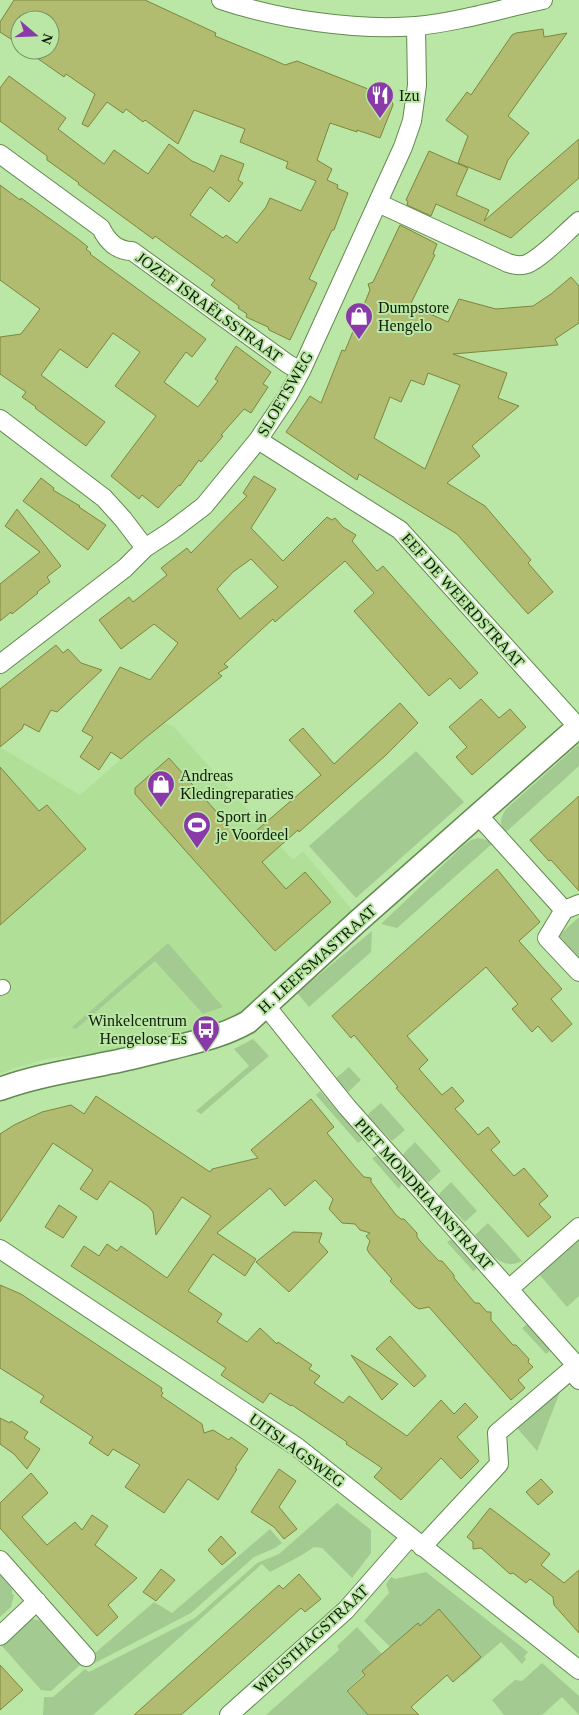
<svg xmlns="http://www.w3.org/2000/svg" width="579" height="1715" viewBox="0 0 579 1715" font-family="Georgia,serif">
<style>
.built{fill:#b0e098}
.green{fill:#a3ca90}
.building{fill:#b1bc71;stroke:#7d863d;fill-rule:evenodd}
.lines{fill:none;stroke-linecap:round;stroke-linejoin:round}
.pedestrian-casing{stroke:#628a4e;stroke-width:16}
.minor-casing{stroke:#628a4e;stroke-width:20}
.tertiary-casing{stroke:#628a4e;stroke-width:25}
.pedestrian{stroke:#fff;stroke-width:14}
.minor{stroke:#fff;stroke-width:18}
.tertiary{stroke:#fff;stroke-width:22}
.labels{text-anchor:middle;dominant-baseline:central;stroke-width:4;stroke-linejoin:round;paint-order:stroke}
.poi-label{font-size:16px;fill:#0e1e05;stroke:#bbe7a6;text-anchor:start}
.street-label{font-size:16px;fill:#0e1e05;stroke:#bbe7a6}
</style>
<rect width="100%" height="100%" fill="#bbe7a6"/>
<path class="built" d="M163,722L174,727L293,860L303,851L353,911L252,1003L231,1018L205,1028L107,1052L50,1058L15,1068L0,1074V747L80,795Z"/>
<path class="green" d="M579,744V766L506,832C498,825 501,816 506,809Z
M416,751L464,802L356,898L309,846Z
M478,838L487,840L493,843L397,928L381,924L463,846L471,840Z
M579,917V964L556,938Z
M372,931L371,952L309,1007L297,993Z
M168,943L223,1007L203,1014L155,961L76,1029L72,1027Z
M253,1039L269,1056L201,1114L196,1111L249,1066L234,1049Z
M349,1067L361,1080L348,1092L335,1079Z
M320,1091L361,1137L362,1140L358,1143L316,1095Z
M381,1103L405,1130L392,1141L368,1116L369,1113Z
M415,1142L441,1171L429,1182L425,1180L403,1156L404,1153Z
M378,1155L402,1183L399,1189L372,1158Z
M451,1182L477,1211L465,1222L439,1196L440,1193Z
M488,1223L522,1261C502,1272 486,1250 475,1235Z
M579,1239V1296L567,1307L539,1274Z
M450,1240H453L477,1267L474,1272L447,1242Z
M526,1325H528L549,1347V1352L546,1354L522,1328Z
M560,1390V1392L537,1451L517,1428Z
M337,1503L371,1530V1553L352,1578L322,1548L314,1547L302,1555L270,1572L262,1564L93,1715H43L44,1697H53L85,1669L89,1672L195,1618L257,1563L279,1554Z
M270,1529L282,1543L275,1548L254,1557L191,1613L93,1664L88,1658L94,1654L154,1602L172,1613Z
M426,1572L528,1652L524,1657L526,1659L522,1664L501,1642L463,1675L393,1650L364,1621L389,1593L386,1584L391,1577L395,1579Z
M0,1575L12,1589V1594L14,1595L11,1607L0,1617Z
M32,1619L42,1621L80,1665L51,1691L41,1690L1,1645L27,1621H31Z
M357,1627L382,1654L362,1671L364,1674L346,1691L368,1715H266L339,1650L337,1646Z
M542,1663L579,1696V1715L562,1697L542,1715H504L492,1700L515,1680L522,1681Z"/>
<path class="building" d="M14,0H145L216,33L215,36L269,58L285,65L297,61L391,98L393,105L380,138L357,130V132L330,123L317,160L332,169L327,180L338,185L337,188L348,193L334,230H332L309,279L317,283L290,340L269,330L268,327L246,317L247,314L238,308L239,306L211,285L215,280L155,236L153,239L78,184L79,183L47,160V156L0,121V88L9,76L35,95L66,118L58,129L104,164L114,150L148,174L169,144L192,161L206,167L214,172L221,155L244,164L238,180L243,183L229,202L210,187L190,215L223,238L226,235L237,243L266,207L270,198L301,211L316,181L286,168L288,162L240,142L245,129L194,110L178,144L145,120L143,122L126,109L123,113L107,102L88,127L82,124L95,94L66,74L64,77L27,51V50H50V20H20V45L0,32V22Z
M543,29L544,37L567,33L508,116L529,133L508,160L500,180L458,163L468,136L446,120L467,92L471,95L512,35L516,33Z
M579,139V178L511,238L436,204L431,216L407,205L408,201L406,200L429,151L468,168L456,195L489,210L484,221Z
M0,185L20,200L21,198L78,239L88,247L86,249L91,253L90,254L206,339L192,357L186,352L164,382L198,407L218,381L215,379L236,346L271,372L263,384L268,387L251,413L244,409L221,435L223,436L201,462L199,460L180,486L179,485L158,508L142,495L139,499L111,476L156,416L115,386L140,352L113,333L87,368L60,349L41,375L105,422L86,446L35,408L36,407L22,397L26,392L0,374V337L21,334L40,309L0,280Z
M400,225L437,244L433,254L435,255L410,305L448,322L459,299L496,309L533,306L551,294L571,277L579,286V323L555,339L558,345L453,354L507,373L498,398L519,406L472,446L480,456L447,483L485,506L531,560L528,563L553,592L528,614L457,534L359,474L357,480L286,432L310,396L321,403L342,350L345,351L370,290L368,284L373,282ZM428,373L460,385L425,469L374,438L390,397L401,402L411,380L424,385Z
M254,476L276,489L251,528L283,561L327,517L332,520L335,518L343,527L356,535L352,541L377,571L383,566L478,673L460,689L450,678L429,696L354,611L374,593L345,561L275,622L273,619L224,664L228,667L218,673L222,676L144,739L121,759L111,752L99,770L80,757L93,737L82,731L120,667L150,680L178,643L154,624L121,649L99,620L129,597L133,602L167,575L161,568L187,548L191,553L247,496L243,493ZM251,559L278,587L240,619L217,589L233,572Z
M41,478L54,488L53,490L80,506L79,507L106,525L88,550L23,501Z
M17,509L61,566L47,577L50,582L37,592L38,593L12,614L11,612L0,621V584L40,552L5,526Z
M56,645L63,653L68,649L81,663L102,670L57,712L51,710L39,732L24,724L22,729L0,747V689Z
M481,699L499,718L510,709L526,727L472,775L456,757L467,747L449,727Z
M400,703L418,723L385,756L299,832L298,830L262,862L286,889L305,872L331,902L275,951L135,794V788L169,758L243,842L321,775L289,740L303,728L334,764Z
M0,767L39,811L47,805L86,849L0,925Z
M579,796V891L551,860L549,861L530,840Z
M497,869L540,922L519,941L562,989L551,999L572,1024L552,1042L538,1026L532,1032L512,1009L518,1004L486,967L407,1036L428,1060L419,1069L442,1095L452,1087L464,1101L455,1109L467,1122L478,1135L488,1127L500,1142L491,1150L514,1176L524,1168L548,1196L539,1204L551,1217L528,1237L396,1088L398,1087L354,1035L351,1038L332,1016Z
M96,1096L210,1172L212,1169L258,1158L251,1150L311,1099L334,1127L327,1133L355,1167L364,1177L371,1178V1182L396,1215L401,1219H404L417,1233V1237L421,1242L439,1261H442L454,1275V1278L475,1303H479L487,1312H491V1320L513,1345H516L529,1359L528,1362L533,1367L518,1380L525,1388L511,1400L429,1307L419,1309L414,1306L390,1281L392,1279L369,1253L367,1249L370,1241L366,1236L370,1233L360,1230L355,1224L342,1223L329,1209L333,1199L315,1180L285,1206L270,1188L217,1233L256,1259L245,1276L213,1254L188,1291L222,1314L217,1322L247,1342L260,1328L277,1344L278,1342L312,1365L309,1369L320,1376L314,1383L343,1403L349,1396L407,1436L441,1400L454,1414L465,1403L478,1417L457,1437L479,1461L461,1479L441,1458L401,1500L374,1477L382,1468L346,1444L347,1442L292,1405L291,1406L270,1393L263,1403L221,1375L226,1368L71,1266L84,1246L99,1256L107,1244L117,1251L121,1246L167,1278L211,1216L182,1197L156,1235L153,1212L148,1206L110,1181L97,1200L80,1189L93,1170L53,1143L0,1222V1134L14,1125L42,1112L71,1105L84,1114Z
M59,1205L77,1217L63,1238L45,1227Z
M293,1232L322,1233L319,1242L328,1252L289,1292L256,1262Z
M0,1285L21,1294L162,1388L161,1391L163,1393L161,1396L202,1424L204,1433L213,1430L229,1440L231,1437L248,1449L235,1468L237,1469L218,1500L188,1479L164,1513L125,1487L140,1465L113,1449L108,1456L89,1443L93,1437L40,1402L44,1396L0,1368Z
M390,1336L426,1376L414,1387L376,1349Z
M351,1355L398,1384L382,1400Z
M0,1418L10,1423L11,1421L28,1432L24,1438L40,1449L27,1469L14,1454L0,1444Z
M279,1469L296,1481L279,1507L297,1529L284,1539L274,1527L251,1512Z
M31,1473L48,1493L22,1517L47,1545L75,1522L82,1530L92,1515L108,1526L95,1545L137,1578L108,1605L118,1617L97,1636L0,1528V1503Z
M541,1479L553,1492L538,1505L526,1492Z
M490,1508L550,1554L541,1565L564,1583L579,1570V1633L554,1605L553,1597L530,1579L526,1583L513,1573L510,1574L481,1548L473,1549V1542L467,1537Z
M221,1536L236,1553L222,1565L208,1550Z
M161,1569L175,1580L156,1601L143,1592Z
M299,1574L321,1599L305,1612L301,1608L181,1715H134L279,1585L283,1589Z
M439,1609L481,1657L453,1682L447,1675L411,1707L419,1715H368L347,1691L365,1675L362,1671L418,1623L420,1626Z
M0,1665L23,1690L0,1710Z"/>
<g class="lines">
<g class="pedestrian-casing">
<path id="pedestrian" d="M0,988L3,987"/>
</g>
<g class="minor-casing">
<path id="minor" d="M221,0C277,19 356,31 416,26C459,22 500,9 543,0
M0,154L101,228C107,241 117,251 132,251L288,364L301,371
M378,203L508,263C514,265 521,266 527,264C543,257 566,232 579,221
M0,419L104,498L123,519L145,548
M258,440L400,530L578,727
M0,664L125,568L145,548L171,531L204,506L258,440L287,397L301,371L403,147L412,121L417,85L416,26
M478,815L564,910
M579,904L564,910L547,938L579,972
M266,1006L347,1107L576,1365L575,1375L579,1380
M0,1249L297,1447L579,1670
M509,1289L579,1227
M422,1547L499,1464L497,1433L579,1363
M0,1560L86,1657
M0,1636L37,1601
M229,1715L346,1610L410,1537"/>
</g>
<g class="tertiary-casing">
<path id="tertiary" d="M0,1089C35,1076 71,1071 108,1063C130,1059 151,1053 172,1048C199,1041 223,1036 248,1022L357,922L579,726"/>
</g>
<use href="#pedestrian" class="pedestrian"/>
<use href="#minor" class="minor"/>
<use href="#tertiary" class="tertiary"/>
</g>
<defs>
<g id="restaurant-pin" transform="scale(1.4375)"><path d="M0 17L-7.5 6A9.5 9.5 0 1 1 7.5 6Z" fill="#8a39a8" stroke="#bbe7a6"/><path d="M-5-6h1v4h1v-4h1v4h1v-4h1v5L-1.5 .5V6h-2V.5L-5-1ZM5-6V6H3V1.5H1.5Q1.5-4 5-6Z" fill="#fff"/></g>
<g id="shop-pin" transform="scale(1.4375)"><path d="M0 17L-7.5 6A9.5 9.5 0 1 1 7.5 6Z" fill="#8a39a8" stroke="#bbe7a6"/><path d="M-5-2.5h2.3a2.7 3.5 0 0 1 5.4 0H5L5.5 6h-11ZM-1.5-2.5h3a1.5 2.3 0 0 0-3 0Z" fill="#fff"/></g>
<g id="stadium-pin" transform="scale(1.4375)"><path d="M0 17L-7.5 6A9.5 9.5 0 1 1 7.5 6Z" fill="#8a39a8" stroke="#bbe7a6"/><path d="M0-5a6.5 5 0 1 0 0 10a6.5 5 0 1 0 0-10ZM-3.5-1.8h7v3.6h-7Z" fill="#fff"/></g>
<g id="bus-pin" transform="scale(1.4375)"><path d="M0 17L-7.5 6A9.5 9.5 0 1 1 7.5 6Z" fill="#8a39a8" stroke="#bbe7a6"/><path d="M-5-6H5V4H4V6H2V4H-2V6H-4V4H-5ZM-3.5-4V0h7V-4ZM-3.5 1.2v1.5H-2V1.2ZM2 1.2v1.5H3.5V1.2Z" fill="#fff"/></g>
</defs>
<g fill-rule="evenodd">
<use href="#restaurant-pin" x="380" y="95"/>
<use href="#shop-pin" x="359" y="316"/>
<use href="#shop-pin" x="161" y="784"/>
<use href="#stadium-pin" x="197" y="825"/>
<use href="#bus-pin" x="206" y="1029"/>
</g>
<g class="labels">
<g class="poi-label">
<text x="399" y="95">Izu</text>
<text x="378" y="307">Dumpstore<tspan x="378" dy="18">Hengelo</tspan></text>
<text x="180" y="775">Andreas<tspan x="180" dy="18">Kledingreparaties</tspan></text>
<text x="216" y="816">Sport in<tspan x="216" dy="18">je Voordeel</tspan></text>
<text x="187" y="1020" text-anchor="end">Winkelcentrum<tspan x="187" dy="18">Hengelose Es</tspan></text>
</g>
<g class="street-label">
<text transform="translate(209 307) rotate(36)">JOZEF ISRAËLSSTRAAT</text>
<text transform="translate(285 394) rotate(-60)">SLOETSWEG</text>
<text transform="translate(463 600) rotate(48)">EEF DE WEERDSTRAAT</text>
<text transform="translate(317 959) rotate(-42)">H. LEEFSMASTRAAT</text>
<text transform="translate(424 1194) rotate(48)">PIET MONDRIAANSTRAAT</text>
<text transform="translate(297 1450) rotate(36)">UITSLAGSWEG</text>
<text transform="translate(311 1639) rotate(-43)">WEUSTHAGSTRAAT</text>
</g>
</g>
<g transform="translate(35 35) rotate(109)"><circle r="24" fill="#bbe7a6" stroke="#769766"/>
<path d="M0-4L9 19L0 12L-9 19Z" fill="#8a39a8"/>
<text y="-8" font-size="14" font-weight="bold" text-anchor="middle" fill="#0e1e05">N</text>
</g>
</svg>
